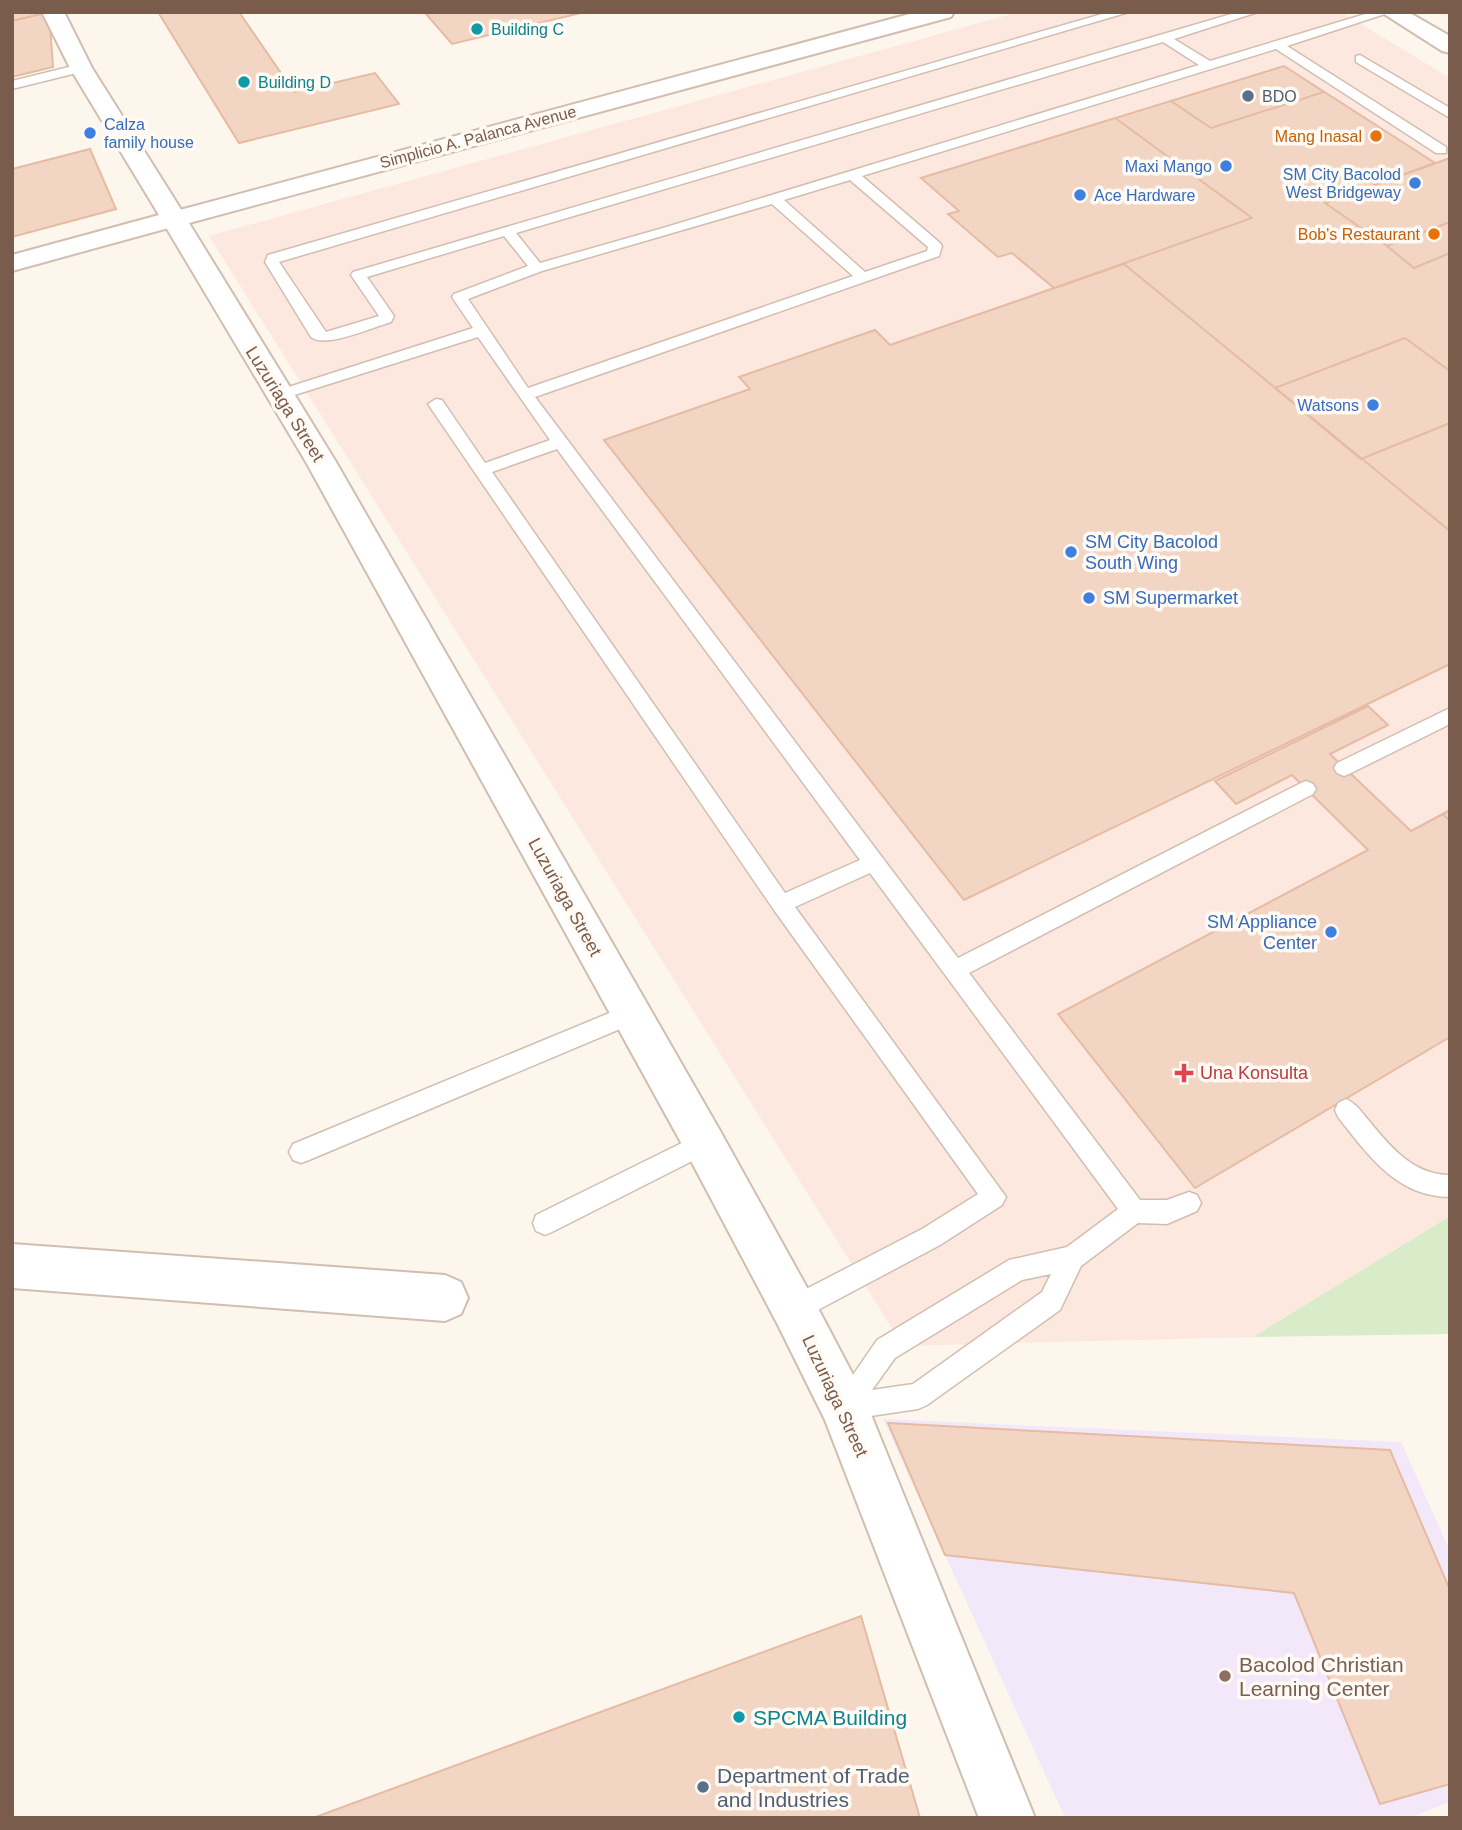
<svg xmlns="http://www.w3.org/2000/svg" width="1462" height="1830" viewBox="0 0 1462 1830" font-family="Arial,sans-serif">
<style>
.commercial{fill:#fde8e0}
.education{fill:#f3e8fa}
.green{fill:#d8ecc9}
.building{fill:#f3d5c3;stroke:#e6bba3;stroke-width:2}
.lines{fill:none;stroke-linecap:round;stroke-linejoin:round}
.service-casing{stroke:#d1beb0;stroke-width:3}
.minor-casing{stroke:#d1beb0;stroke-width:4}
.tertiary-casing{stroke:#d1beb0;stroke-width:4}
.service{fill:#fff;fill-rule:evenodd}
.minor{fill:#fff;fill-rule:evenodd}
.tertiary{fill:#fff;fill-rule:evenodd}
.culture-dot{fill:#0f9aa8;stroke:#fffaf3;stroke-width:2.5}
.service-dot{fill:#5c6f8a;stroke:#fffaf3;stroke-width:2.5}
.shop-dot{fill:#3f7fe0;stroke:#fffaf3;stroke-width:2.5}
.food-dot{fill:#e8710a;stroke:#fffaf3;stroke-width:2.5}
.health-dot{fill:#e0444e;stroke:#fffaf3;stroke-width:2.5}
.education-dot{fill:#8d6e63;stroke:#fffaf3;stroke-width:2.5}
.labels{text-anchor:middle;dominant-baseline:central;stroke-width:7;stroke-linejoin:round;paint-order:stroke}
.far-culture-label{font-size:16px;fill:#0d838f;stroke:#fffaf3;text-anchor:start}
.far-service-label{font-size:16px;fill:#4e5e75;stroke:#fffaf3;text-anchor:start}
.far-shop-label{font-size:16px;fill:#366cbe;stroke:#fffaf3;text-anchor:end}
.far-food-label{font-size:16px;fill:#c56008;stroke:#fffaf3;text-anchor:end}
.far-street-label{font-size:16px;fill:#7a5c4d;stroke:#fffaf3}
.street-label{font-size:18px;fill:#7a5c4d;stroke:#fffaf3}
.shop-label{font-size:18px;fill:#366cbe;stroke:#fffaf3;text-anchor:start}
.health-label{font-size:18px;fill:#be3a42;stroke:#fffaf3;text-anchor:start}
.near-education-label{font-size:21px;fill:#785e54;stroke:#fffaf3;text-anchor:start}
.near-culture-label{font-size:21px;fill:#0d838f;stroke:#fffaf3;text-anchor:start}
.near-service-label{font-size:21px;fill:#4e5e75;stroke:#fffaf3;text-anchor:start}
</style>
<rect width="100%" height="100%" fill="#fdf6ec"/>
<path class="commercial" d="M1019,12H1341L1450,78V1216L1253,1337L903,1346L209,236Z"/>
<path class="education" d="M883,1419L1401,1442L1450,1551V1802L1409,1818H1065Z"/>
<path class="green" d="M1450,1216V1334L1253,1337Z"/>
<path class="building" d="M12,12H49L12,21Z
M49,12L53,67L12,77V21Z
M158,12H239L294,92L375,73L399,104L239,143Z
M433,12H585L452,44L426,14Z
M1284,66L1435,163L1325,203L1387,246L1450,222V664L964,900L604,440L750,389L739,377L875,330L890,345L1054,288L1012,253L998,257L948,214L959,211L921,178Z
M1284,66L1324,92L1211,128L1171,101Z
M1115,118L1252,218L1054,288L1012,253L998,257L948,214L959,211L921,178Z
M90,149L116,209L12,237V169Z
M1450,158V222L1387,246L1325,203Z
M1450,222V253L1414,268L1387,246Z
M1124,264L1450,531V664L964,900L604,440L750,389L739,377L875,330L890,345Z
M1405,338L1450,371V423L1361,459L1275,388Z
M1368,706L1388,725L1330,754L1411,831L1450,810V1037L1195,1188L1058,1014L1368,850L1292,775L1236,804L1215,781Z
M1368,706L1388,725L1330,754L1411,831L1443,814L1450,821V1037L1195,1188L1058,1014L1368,850L1292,775L1236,804L1215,781Z
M888,1423L1390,1450L1450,1590V1784L1380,1804L1294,1593L945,1555Z
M861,1616L920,1818H313Z"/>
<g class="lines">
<g class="service-casing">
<path id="service" d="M1109,12H1129L279,262L326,332L379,316L351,275L353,272L1238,12H1258L1174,39L1210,61L1372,12H1391L1287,46L1446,147V153H1436L1276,49L862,176L940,243L942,246L939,256L535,397L958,958L1299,784L1306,781L1313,784L1316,789L1313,794L969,973L1140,1200H1167L1189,1192L1197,1195L1201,1203L1197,1211L1167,1224L1138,1223L1081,1266L1060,1310L927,1405L918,1409L844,1420L835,1416L831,1407L877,1340L1009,1260L1067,1247L1118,1209L870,873L795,907L1006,1197L1002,1205L940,1245L803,1318L794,1321L785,1318L782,1309L785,1300L922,1229L978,1194L774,910L428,404L436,399L442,400L485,463L550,440L478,337L285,398H273L271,395L273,392L473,328L452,297L454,294L528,266L504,236L367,277L394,316L391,322C374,327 324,349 311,337L265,262L268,255ZM1163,42L1199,65L663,228L540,263L516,233ZM850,180L928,247L927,251L865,272L784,200ZM772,204L853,276L528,388L468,299L542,271ZM557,449L860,860L785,893L492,472ZM1051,1274L1042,1292L913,1384L872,1390L895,1358L1022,1280Z
M1360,55L1450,108V118L1356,62V56Z
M81,64L85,65V71L12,89V81Z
M1450,708V724L1351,773L1344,776L1337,773L1334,768L1337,763Z
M631,1004L639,1007L642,1014L639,1021L309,1160L301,1163L293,1160L289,1152L293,1144Z
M1346,1099C1357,1104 1362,1113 1370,1122C1391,1148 1414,1175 1450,1175V1197C1397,1197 1368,1155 1338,1117L1335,1110L1338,1103Z
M704,1132L712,1135L716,1143L712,1151L554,1231L545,1235L536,1231L533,1223L536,1215Z"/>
</g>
<g class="minor-casing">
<path id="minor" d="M42,12H64L92,68L187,219L183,224L12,271V255L159,215L70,68Z
M12,1244L445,1275L461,1282L468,1298L461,1314L445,1321L12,1288Z"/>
</g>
<g class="tertiary-casing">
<path id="tertiary" d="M917,12H954L951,17L189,223L336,462L719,1129L810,1293L861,1390L1035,1818H979L825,1420L778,1325L689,1157L306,462L161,219L165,214Z
M1381,12H1408L1450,36V53L1442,51Z"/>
</g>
<use href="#service" class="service"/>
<use href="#minor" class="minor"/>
<use href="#tertiary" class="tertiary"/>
</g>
<g class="culture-dot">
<circle cx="477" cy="29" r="7"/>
<circle cx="244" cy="82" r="7"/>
<circle cx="739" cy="1717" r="7"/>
</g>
<g class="service-dot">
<circle cx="1248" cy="96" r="7"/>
<circle cx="703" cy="1787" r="7"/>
</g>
<g class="shop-dot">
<circle cx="90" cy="133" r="7"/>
<circle cx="1226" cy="166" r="7"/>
<circle cx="1415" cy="183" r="7"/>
<circle cx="1080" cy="195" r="7"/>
<circle cx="1373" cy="405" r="7"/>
<circle cx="1071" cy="552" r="7"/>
<circle cx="1089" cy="598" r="7"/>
<circle cx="1331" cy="932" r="7"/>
</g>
<g class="food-dot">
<circle cx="1376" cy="136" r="7"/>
<circle cx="1434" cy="234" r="7"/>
</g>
<path class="health-dot" d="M1180.5 1062.5h7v7h7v7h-7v7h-7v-7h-7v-7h7z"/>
<circle class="education-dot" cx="1225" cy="1676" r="7"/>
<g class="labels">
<g class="far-culture-label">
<text x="491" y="29">Building C</text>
<text x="258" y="82">Building D</text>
</g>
<g class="far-service-label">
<text x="1262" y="96">BDO</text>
</g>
<g class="far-shop-label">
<text x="104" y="124" text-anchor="start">Calza<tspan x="104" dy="18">family house</tspan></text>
<text x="1212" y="166">Maxi Mango</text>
<text x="1401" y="174">SM City Bacolod<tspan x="1401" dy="18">West Bridgeway</tspan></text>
<text x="1094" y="195" text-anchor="start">Ace Hardware</text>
<text x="1359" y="405">Watsons</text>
</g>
<g class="far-food-label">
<text x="1362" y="136">Mang Inasal</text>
<text x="1420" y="234">Bob's Restaurant</text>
</g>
<g class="far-street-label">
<text transform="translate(478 137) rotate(-15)">Simplicio A. Palanca Avenue</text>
</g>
<g class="street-label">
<text transform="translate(285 404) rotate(58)">Luzuriaga Street</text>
<text transform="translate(565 897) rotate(61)">Luzuriaga Street</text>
<text transform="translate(835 1396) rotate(65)">Luzuriaga Street</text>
</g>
<g class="shop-label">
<text x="1085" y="542">SM City Bacolod<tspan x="1085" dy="21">South Wing</tspan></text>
<text x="1103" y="598">SM Supermarket</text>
<text x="1317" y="922" text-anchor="end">SM Appliance<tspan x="1317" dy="21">Center</tspan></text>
</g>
<g class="health-label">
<text x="1200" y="1073">Una Konsulta</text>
</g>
<g class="near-education-label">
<text x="1239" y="1664">Bacolod Christian<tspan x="1239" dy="24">Learning Center</tspan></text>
</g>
<g class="near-culture-label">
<text x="753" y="1717">SPCMA Building</text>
</g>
<g class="near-service-label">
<text x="717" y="1775">Department of Trade<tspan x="717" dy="24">and Industries</tspan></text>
</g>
</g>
<rect width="1462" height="1830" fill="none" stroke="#7a5c4d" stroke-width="28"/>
</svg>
